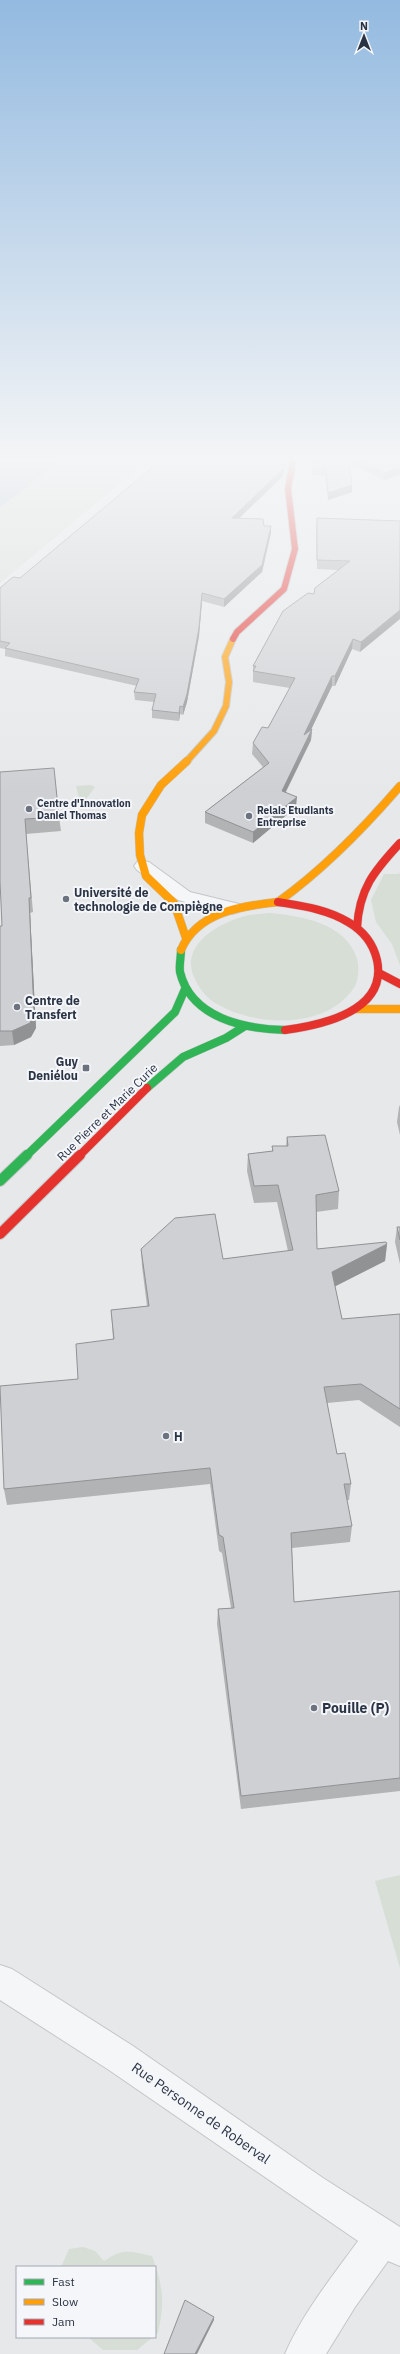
<svg xmlns="http://www.w3.org/2000/svg" width="400" height="2354" viewBox="0 0 400 2354" font-family="'IBM Plex Sans',sans-serif">
<style>
.green{fill:#d6ded6}
.water{fill:#b4c4d5}
.lines{fill:none;stroke-linecap:round;stroke-linejoin:round}
.street-casing{stroke:#c4c6c8;stroke-width:2}
.fast-far1-casing{stroke:#c4c6c8;stroke-width:9}
.fast-casing{stroke:#c4c6c8;stroke-width:12}
.slow-far1-casing{stroke:#c4c6c8;stroke-width:8}
.slow-casing{stroke:#c4c6c8;stroke-width:9}
.jam-far2-casing{stroke:#c4c6c8;stroke-width:8}
.jam-far1-casing{stroke:#c4c6c8;stroke-width:9}
.jam-casing{stroke:#c4c6c8;stroke-width:12}
.street{fill:#f5f6f7;fill-rule:evenodd}
.fast-far1{stroke:#30b455;stroke-width:8}
.fast{stroke:#30b455;stroke-width:10}
.slow-far1{stroke:#ff9f0a;stroke-width:6}
.slow{stroke:#ff9f0a;stroke-width:8}
.jam-far2{stroke:#e5322d;stroke-width:6}
.jam-far1{stroke:#e5322d;stroke-width:8}
.jam{stroke:#e5322d;stroke-width:10}
.wall{fill:#b1b3b5}
.shaded-wall{fill:#909294}
.building{fill:#ced0d3;stroke:#909294}
.poi-dot{fill:#6c737f;stroke:#f4f6f9;stroke-width:1.5}
.labels{text-anchor:middle;dominant-baseline:central;stroke-width:4;stroke-linejoin:round;paint-order:stroke}
.far-poi-label{font-size:10px;font-weight:bold;fill:#2b3445;stroke:#f4f6f9;text-anchor:start}
.poi-label{font-size:12px;font-weight:bold;fill:#2b3445;stroke:#f4f6f9;text-anchor:start}
.street-label{font-size:12px;fill:#2b3445;stroke:#f4f6f9}
.near-poi-label{font-size:14px;font-weight:bold;fill:#2b3445;stroke:#f4f6f9;text-anchor:start}
.near-street-label{font-size:14px;fill:#2b3445;stroke:#f4f6f9}
</style>
<rect width="100%" height="100%" fill="#e6e8ea"/>
<path class="green" d="M61,461H147L0,583V507Z
M91,785L95,787L81,806L76,786Z
M400,872V965L392,944L376,922L371,900L384,874H399Z
M269,913C302,916 346,923 357,959C359,967 359,978 355,986C328,1030 256,1027 217,1004C206,998 199,988 194,977C180,946 217,924 242,917C250,914 260,914 269,913Z
M400,1875V1968L375,1881Z
M83,2247L95,2251L104,2261C123,2248 130,2251 152,2256C163,2286 165,2301 158,2333L155,2335V2267H61L69,2249Z
M88,2337H153L137,2350H103Z"/>
<path class="water" d="M0,461H61L0,507Z"/>
<g class="lines">
<g class="street-casing">
<path id="street" d="M143,861L149,862L190,892L239,904L241,908L239,912L232,914L178,900L137,870L134,866L137,862Z
M0,1965L12,1969L133,2046L323,2178L400,2227V2266L388,2261L355,2307L326,2354H285C302,2314 332,2277 358,2241L109,2070L0,2000Z"/>
</g>
<g class="fast-far1-casing">
<path id="fast-far1" d="M181,950C181,957 179,965 180,972C191,1018 244,1029 285,1030
M147,1088L183,1057L226,1038L245,1026
M26,1156L175,1012L185,989"/>
</g>
<g class="fast-casing">
<path id="fast" d="M0,1181L27,1155"/>
</g>
<g class="slow-far1-casing">
<path id="slow-far1" d="M186,762L214,731L226,706L229,682L225,657L233,639"/>
</g>
<g class="slow-casing">
<path id="slow" d="M278,902C324,869 363,829 400,786
M186,938L174,903L146,876L140,855L139,833L142,815L161,785L187,761
M181,950C197,912 241,906 278,902
M356,1009H400"/>
</g>
<g class="jam-far2-casing">
<path id="jam-far2" d="M233,639L237,632L284,589L295,549L288,489L293,461"/>
</g>
<g class="jam-far1-casing">
<path id="jam-far1" d="M278,902C302,906 327,909 348,922C362,930 373,943 377,960C388,1011 322,1025 285,1030
M357,928C359,889 374,871 400,843
M379,973L400,984
M79,1156L147,1088"/>
</g>
<g class="jam-casing">
<path id="jam" d="M0,1234L80,1155"/>
</g>
<use href="#street" class="street"/>
<use href="#fast-far1" class="fast-far1"/>
<use href="#fast" class="fast"/>
<use href="#slow-far1" class="slow-far1"/>
<use href="#slow" class="slow"/>
<use href="#jam-far2" class="jam-far2"/>
<use href="#jam-far1" class="jam-far1"/>
<use href="#jam" class="jam"/>
</g>
<path class="wall" d="M311,461H400L384,480L350,463L352,492L328,500L325,476L312,475Z
M283,476L239,518L264,526L271,533L262,572L224,607L202,601L199,636L187,702L183,715L180,714L179,721L152,718V710L154,702L135,700L134,692L137,686L5,656V649L0,648V588L20,578Z
M317,518L400,521L360,652L352,649L335,686H332L311,730L312,729L311,740L286,792L296,807L253,843L205,823V812L263,767L252,754L253,743L268,728L290,688L253,682V666L314,594L338,570L317,569L316,528Z
M0,772L59,817L61,831L26,834L33,912L30,913L36,1028L31,1037L14,1045L0,1046V926H2Z
M400,1105V1135L397,1122L399,1107Z
M287,1137L339,1191L338,1209L316,1212L317,1249L387,1244L385,1261L335,1286L342,1319L400,1314V1427L359,1400L327,1403L337,1454L351,1484L349,1500H347L352,1526L350,1542L292,1548L294,1602L400,1591V1791L241,1809L217,1624L218,1609L231,1608L222,1553L219,1551L210,1484L7,1505L4,1489L78,1379L113,1339L111,1310L147,1306L142,1266L141,1249L223,1259L288,1251L277,1202L254,1203L247,1171L248,1154L272,1151V1146H286Z
M397,1227H400V1264L395,1242Z"/>
<path class="shaded-wall" d="M285,461H286L283,476L232,525V518Z
M400,468V474L384,480V473Z
M352,485V492L328,500V493Z
M271,526V533L262,572L224,607V599Z
M202,593V601L199,636L187,702L183,715V707Z
M400,610V619L360,652L361,642Z
M353,639L352,649L335,686V676Z
M332,676V686L303,746L304,735Z
M180,706V714L179,721V713Z
M312,729L311,740L281,801L282,791Z
M297,797L296,807L253,843V832Z
M29,898L30,913L36,1028L31,1037L14,1045L12,1031Z
M387,1244L385,1261L330,1289L332,1272Z
M214,2317V2320L197,2354H195Z"/>
<path class="building" d="M160,461H285L283,469L232,518L263,519L264,526H271L262,565L224,599L202,593L199,628L187,694L183,707L180,706L179,713L152,710L156,694L134,692L139,679L5,648L10,643L0,641V588L13,577L20,578Z
M312,461H349L352,485L328,493L326,469L313,468Z
M360,461H400V468L384,473Z
M317,518L400,521V610L361,642L353,639L335,676H332L304,735L312,729L282,791L297,797L253,832L205,812L269,763L253,743L262,727L268,728L295,678L253,671L256,666H253L283,611L308,593L314,594L315,588L350,561L317,560Z
M54,768L59,817L25,819L31,898H29L34,1013L30,1023L12,1031H0V926H2L0,881V772Z
M325,1135L339,1191L316,1195L317,1249L386,1242L387,1244L332,1272L342,1319L400,1314V1409L361,1384L324,1387L337,1454L345,1453L351,1484H344L352,1526L291,1533L294,1602L400,1591V1778L241,1796L218,1609L234,1608L223,1537L219,1535L210,1468L4,1489L0,1386L78,1379L76,1344L114,1339L111,1310L149,1306L141,1249L175,1218L215,1214L223,1259L293,1250L278,1185L254,1186L248,1154L273,1151L272,1146H288L287,1137Z
M397,1227H400V1240Z
M185,2300L214,2317L195,2354H164Z"/>
<linearGradient id="sky" x2="0" y2="1"><stop stop-color="#93bae0"/><stop offset="0.58" stop-color="#f4f5f6"/><stop offset="1" stop-color="#f4f5f6" stop-opacity="0"/></linearGradient>
<rect width="400" height="791" fill="url(#sky)"/>
<g class="poi-dot">
<circle cx="29" cy="809" r="4"/>
<circle cx="249" cy="816" r="4"/>
<circle cx="66" cy="899" r="4"/>
<circle cx="17" cy="1007" r="4"/>
<rect x="82" y="1064" width="8" height="8" rx="2"/>
<circle cx="166" cy="1436" r="4"/>
<circle cx="314" cy="1708" r="4"/>
</g>
<g class="labels">
<g class="far-poi-label">
<text x="37" y="803">Centre d'Innovation<tspan x="37" dy="12">Daniel Thomas</tspan></text>
<text x="257" y="810">Relais Etudiants<tspan x="257" dy="12">Entreprise</tspan></text>
</g>
<g class="poi-label">
<text x="74" y="892">Université de<tspan x="74" dy="14">technologie de Compiègne</tspan></text>
<text x="25" y="1000">Centre de<tspan x="25" dy="14">Transfert</tspan></text>
<text x="78" y="1061" text-anchor="end">Guy<tspan x="78" dy="14">Deniélou</tspan></text>
<text x="174" y="1436">H</text>
</g>
<g class="street-label">
<text transform="translate(107 1112) rotate(-44)">Rue Pierre et Marie Curie</text>
</g>
<g class="near-poi-label">
<text x="322" y="1708">Pouille (P)</text>
</g>
<g class="near-street-label">
<text transform="translate(201 2113) rotate(35)">Rue Personne de Roberval</text>
</g>
</g>
<rect x="16" y="2266" width="140" height="72" fill="#f4f6f9" stroke="#a4a8b1"/>
<rect x="24" y="2279" width="20" height="6" fill="#30b455" stroke="#a4a8b1"/>
<text x="52" y="2286" font-size="12" fill="#2b3445">Fast</text>
<rect x="24" y="2299" width="20" height="6" fill="#ff9f0a" stroke="#a4a8b1"/>
<text x="52" y="2306" font-size="12" fill="#2b3445">Slow</text>
<rect x="24" y="2319" width="20" height="6" fill="#e5322d" stroke="#a4a8b1"/>
<text x="52" y="2326" font-size="12" fill="#2b3445">Jam</text>
<g transform="translate(364 36)" stroke="#f4f6f9" stroke-width="3" paint-order="stroke">
<path d="M0-3L7 15L0 10L-7 15Z" fill="#2b3445"/>
<text y="-6" font-size="11" font-weight="bold" text-anchor="middle" fill="#2b3445">N</text>
</g>
</svg>
